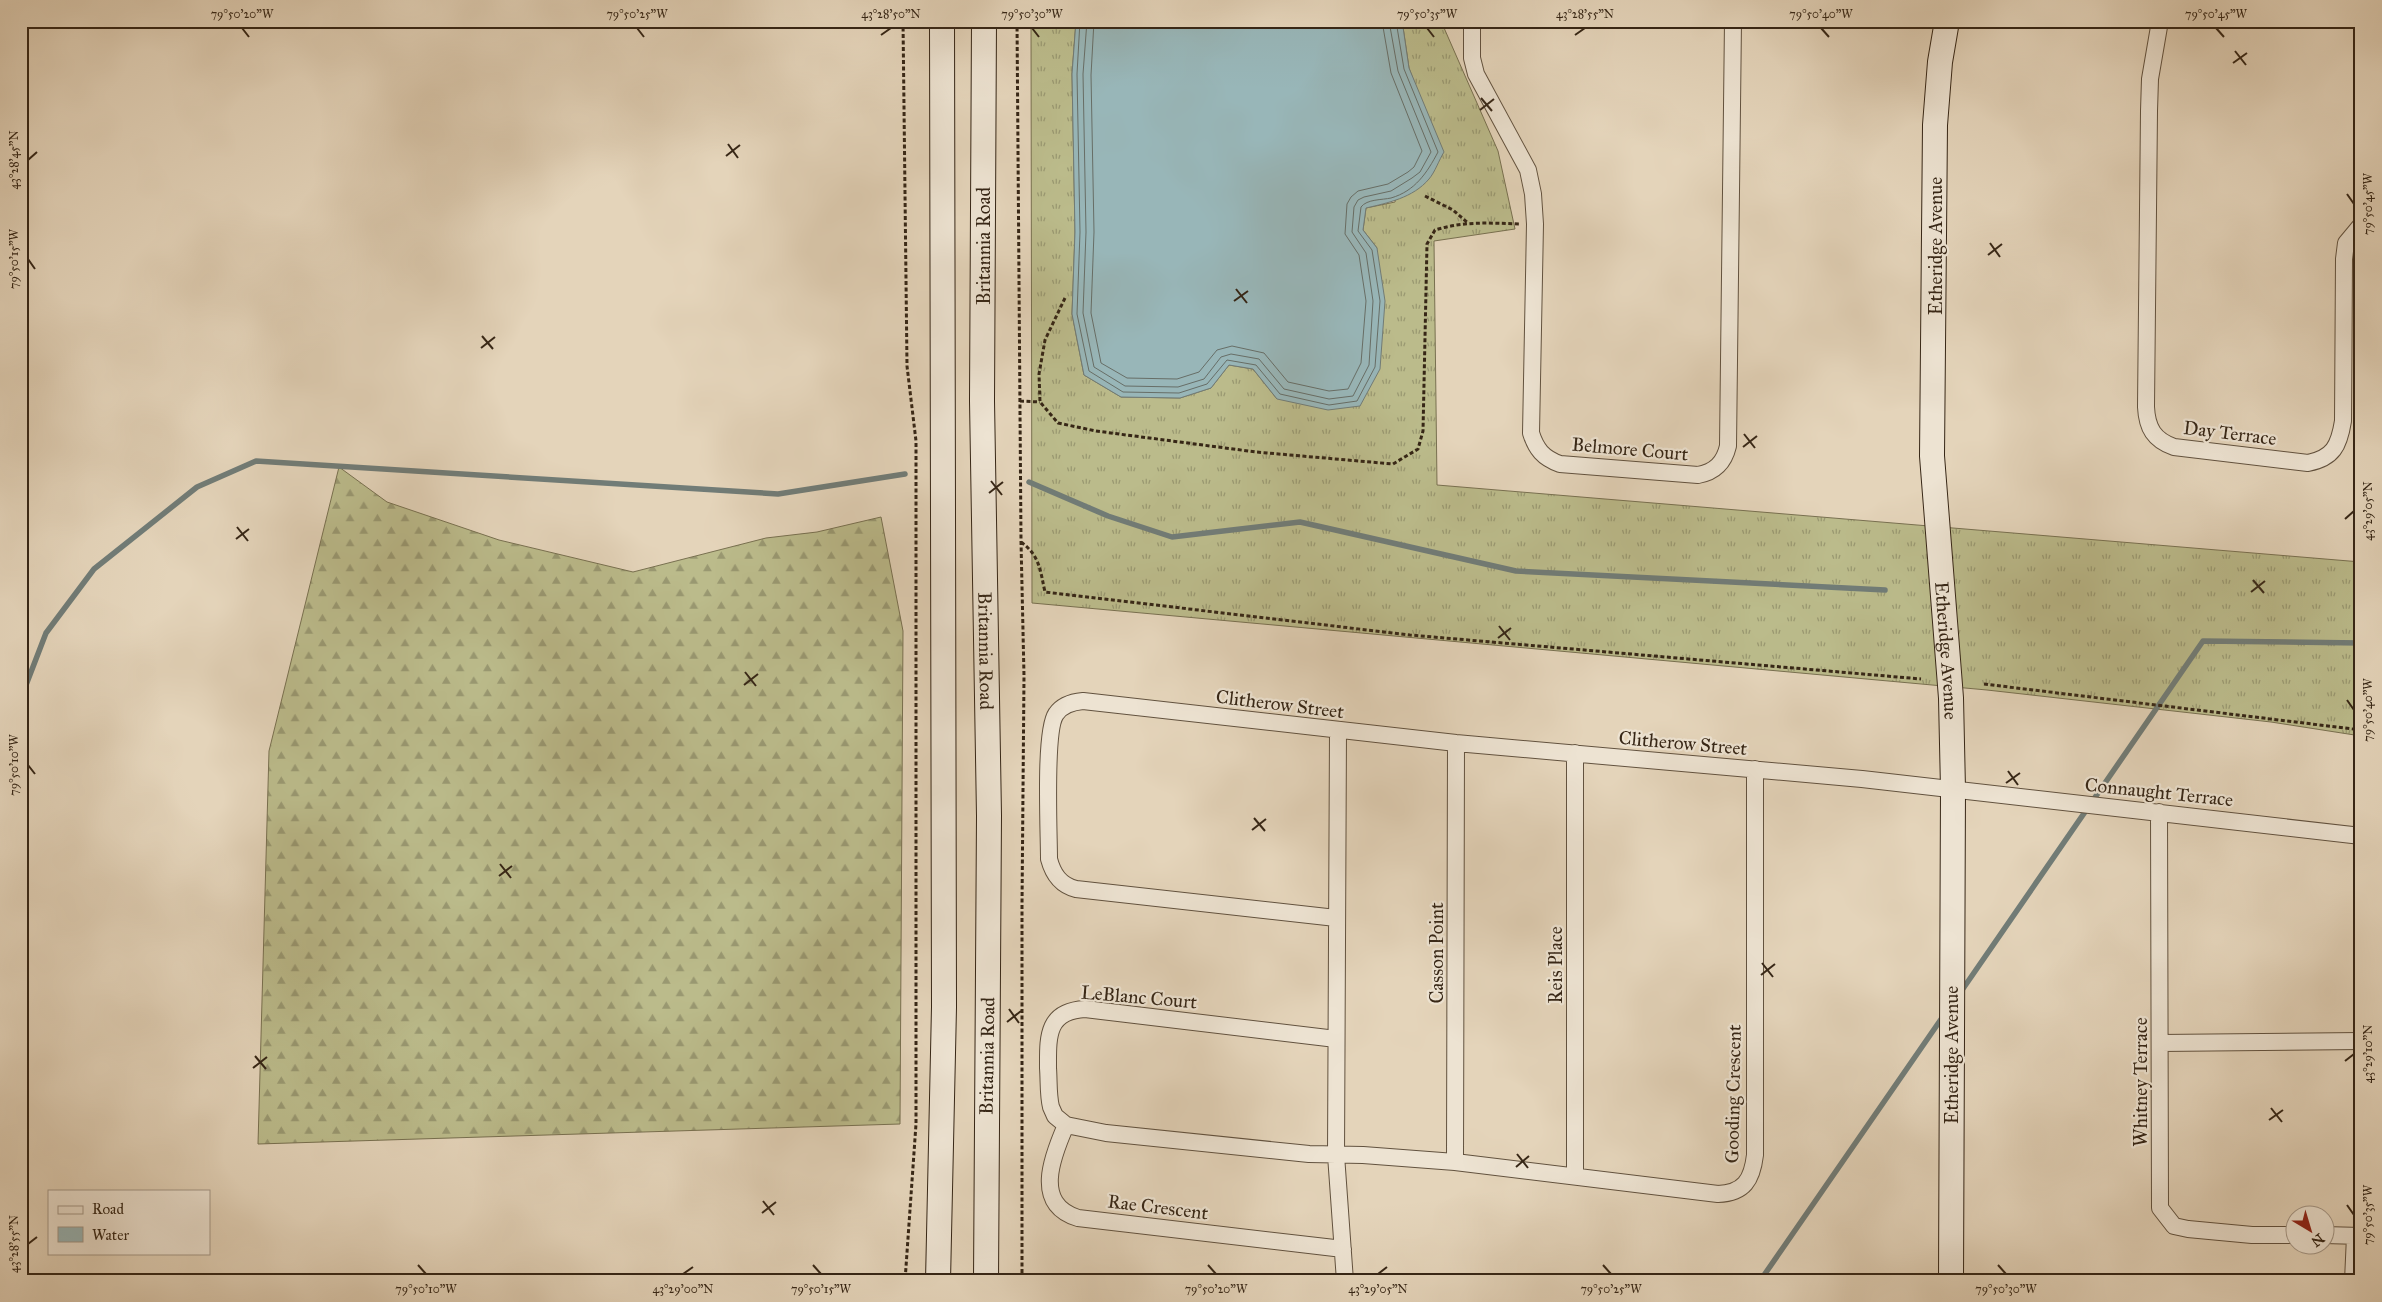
<svg xmlns="http://www.w3.org/2000/svg" width="2382" height="1302" viewBox="0 0 2382 1302" font-family="'IM FELL Great Primer',serif">
<style>
.grass{fill:url(#grass-tufts);stroke:#787050}
.forest{fill:url(#forest-firs);stroke:#787050}
.water{fill:#98b6b8;stroke:#717c77}
.lines{fill:none;stroke-linecap:round;stroke-linejoin:round}
.shore{stroke:#676e67;stroke-width:1}
.stream{stroke:#717c77;stroke-width:5.5}
.street-casing{stroke:#62523f;stroke-width:18}
.secondary-casing{stroke:#362616;stroke-width:26}
.path{stroke:#362616;stroke-width:3;stroke-dasharray:4 2.5;stroke-linecap:butt}
.street{stroke:#ede3d2;stroke-width:16}
.secondary{stroke:#ede3d2;stroke-width:24}
.ticks{fill:none;stroke:#362616;stroke-width:2}
.labels{text-anchor:middle;dominant-baseline:central;stroke-width:4.5;stroke-linejoin:round;paint-order:stroke}
.street-label{font-size:19px;fill:#362616;stroke:#ede3d2}
.neatline{fill:none;stroke:#362616;stroke-width:2}
.ticks-label{font-size:12px;text-anchor:middle;fill:#362616}
</style>
<defs>
<pattern id="grass-tufts" width="24" height="20" patternUnits="userSpaceOnUse" patternTransform="scale(1.25)"><rect width="24" height="20" fill="#bbbb8b"/><path d="M3 7l-1-3M5 7V3M7 7l1-3M15 17l-1-3M17 17v-4M19 17l1-3" fill="none" stroke="#999871"/></pattern>
<pattern id="forest-firs" width="22" height="20" patternUnits="userSpaceOnUse" patternTransform="scale(1.25)"><rect width="22" height="20" fill="#bbbb8b"/><path d="M5 1l3.5 6h-7zM16 11l3.5 6h-7z" fill="#999871"/></pattern>
</defs>
<rect width="100%" height="100%" fill="#e4d4ba"/>
<filter id="stains"><feTurbulence type="fractalNoise" baseFrequency=".004" numOctaves="4"/><feColorMatrix values="0 0 0 0 .2 0 0 0 0 .09 0 0 0 0 .02 0 0 0 .5 -.17"/></filter>
<radialGradient id="worn" r=".72"><stop offset=".6" stop-color="#630" stop-opacity="0"/><stop offset="1" stop-color="#630" stop-opacity=".3"/></radialGradient>
<path class="grass" d="M1031,21H1076L1072,74L1075,232L1072,314L1084,375L1121,397L1180,398L1211,388L1229,365L1253,369L1277,399L1377,248L1363,230L1366,208L1395,202L1419,96L1409,68L1403,27L1400,21H1441L1498,151L1515,229L1434,241L1437,485L2361,562V736L2271,722L1987,690L1032,603Z"/>
<path class="forest" d="M339,467L387,502L499,540L633,572L766,538L817,532L881,517L903,631L900,1124L258,1144L269,751Z"/>
<path class="water" d="M1076,21H1400L1403,27L1409,68L1444,152C1439,160 1435,172 1429,179C1413,198 1387,203 1366,208L1363,230L1377,248L1385,301L1380,369L1360,406L1328,410L1277,399L1253,369L1229,365L1211,388L1180,398L1121,397L1084,375L1072,314L1075,232L1072,74Z"/>
<g class="lines">
<path class="shore" d="M1080,21L1077,74L1080,232L1077,314L1089,371L1123,392L1179,393L1207,384L1227,360L1256,365L1280,394L1329,405L1357,401L1375,367L1380,301L1372,250L1358,231L1361,207C1367,199 1382,200 1391,198C1415,191 1427,173 1438,152L1404,69L1396,21
M1087,21L1083,74L1086,232L1083,313L1094,367L1125,386L1178,387L1204,379L1221,357L1231,354L1259,359L1284,389L1329,399L1353,396L1369,365L1373,301L1366,253L1352,232L1354,207L1358,200L1364,197L1391,191L1412,178L1420,172L1431,152L1398,71L1389,21
M1094,21L1091,75L1094,232L1091,313L1101,363L1127,378L1177,379L1199,372L1217,350L1232,346L1264,353L1288,382L1329,391L1348,389L1361,363L1366,301L1359,255L1345,234L1347,204L1351,197L1358,191L1388,184L1408,172L1414,167L1422,151L1391,73L1382,21"/>
<path class="stream" d="M1029,482L1108,516L1172,537L1300,522L1516,571L1885,590
M21,698L46,633L94,569L197,487L256,461L778,494L905,474
M1960,993L2203,641L2361,643
M1760,1281L1944,1015"/>
<g class="street-casing">
<path id="street" d="M1472,21V58L1476,74L1528,170L1533,194L1535,224L1531,433C1536,449 1543,458 1560,464L1698,475C1715,472 1724,463 1728,446L1733,21
M2160,21L2150,79L2149,111L2146,407C2147,428 2154,440 2174,447L2308,463C2333,458 2339,446 2343,421L2344,259L2346,243L2361,225
M1338,731L1336,1155L1345,1281
M2159,812L2160,1208L2174,1226L2188,1229L2252,1235H2294
M1336,918L1076,889C1060,885 1053,874 1049,859C1049,832 1044,731 1056,714C1062,705 1072,702 1083,701L1456,743L1862,779L2361,836
M1336,1039L1085,1009C1046,1011 1048,1038 1048,1068C1049,1081 1048,1095 1051,1107L1055,1116L1066,1125L1106,1133L1309,1154L1363,1155L1455,1162L1718,1194C1744,1193 1752,1180 1755,1155V769
M2160,1043L2361,1041
M1066,1125C1052,1157 1033,1204 1078,1218L1343,1249
M1455,1162L1456,743
M1575,1176V753
M2324,1235L2361,1236
M2353,1281L2355,1236"/>
</g>
<g class="secondary-casing">
<g id="secondary">
<path id="s1" d="M984,21L982,401L989,816L986,1281"/>
<path id="s2" d="M1947,21L1940,62L1935,125L1932,456L1951,698L1953,789L1951,1281"/>
<path d="M938,1281L944,1007L942,21"/>
</g>
</g>
<path class="path" d="M903,21L907,366L916,441V1124L905,1281
M1017,21L1021,541L1024,676L1022,906V1281
M1425,196L1453,210L1468,223
M1065,298L1045,340L1039,374L1040,402L1058,423L1096,431L1256,452L1393,464L1418,449L1423,431L1427,244L1435,230C1464,221 1490,223 1520,224
M1020,401L1040,402
M2358,446L2361,450
M1021,542C1040,556 1040,570 1045,592L1410,635L1921,679
M1984,684L2361,730"/>
<use href="#street" class="street"/>
<use href="#secondary" class="secondary"/>
</g>
<path class="ticks" d="M242,28L249,37M637,28L644,37M1032,28L1039,37M1427,28L1434,37M1821,28L1829,37M2216,28L2224,37M881,35L891,28M1575,35L1585,28M2235,51L2246,65M2233,63L2247,53M1481,98L1492,111M1480,110L1494,99M728,144L738,158M726,156L740,145M28,160L37,152M2347,194L2354,204M1990,243L2000,257M1988,255L2002,244M28,259L35,269M1236,289L1247,303M1234,301L1248,291M482,336L493,349M481,348L495,337M1744,434L1755,448M1743,447L1757,436M991,481L1002,495M989,493L1003,482M2345,519L2354,511M237,527L248,541M236,539L249,529M2253,580L2264,593M2251,592L2265,581M1499,626L1510,640M1498,638L1511,628M745,672L756,686M744,685L758,674M2347,700L2354,710M28,765L35,774M2008,771L2018,785M2006,783L2020,773M1254,818L1265,831M1252,830L1266,819M500,864L511,878M499,876L512,866M1762,963L1773,977M1761,975L1775,964M1009,1009L1019,1023M1007,1022L1021,1011M255,1056L266,1069M2345,1061L2354,1054M253,1068L267,1057M2271,1108L2282,1122M2269,1120L2283,1110M1517,1154L1528,1168M1516,1167L1529,1156M763,1201L774,1215M2347,1205L2354,1215M762,1213L776,1202M28,1244L37,1237M418,1265L426,1274M813,1265L821,1274M1208,1265L1216,1274M1603,1265L1611,1274M1998,1265L2006,1274M683,1274L693,1267M1378,1274L1387,1267"/>
<g class="labels">
<g class="street-label">
<text transform="translate(983 246) rotate(-90)">Britannia Road</text>
<text transform="translate(1935 246) rotate(-90)">Etheridge Avenue</text>
<text transform="translate(2230 433) rotate(7)">Day Terrace</text>
<text transform="translate(1630 449) rotate(5)">Belmore Court</text>
<text stroke="none"><textPath href="#s2" startOffset="631">Etheridge Avenue</textPath></text>
<text stroke="none"><textPath href="#s1" startOffset="630">Britannia Road</textPath></text>
<text transform="translate(1280 704) rotate(7)">Clitherow Street</text>
<text transform="translate(1683 743) rotate(5)">Clitherow Street</text>
<text transform="translate(2159 792) rotate(6)">Connaught Terrace</text>
<text transform="translate(1436 953) rotate(-90)">Casson Point</text>
<text transform="translate(1555 965) rotate(-90)">Reis Place</text>
<text transform="translate(1139 997) rotate(5)">LeBlanc Court</text>
<text transform="translate(1951 1055) rotate(-90)">Etheridge Avenue</text>
<text transform="translate(987 1056) rotate(-89)">Britannia Road</text>
<text transform="translate(2140 1082) rotate(-90)">Whitney Terrace</text>
<text transform="translate(1733 1094) rotate(-89)">Gooding Crescent</text>
<text transform="translate(1158 1207) rotate(7)">Rae Crescent</text>
</g>
</g>
<rect width="2382" height="1302" fill="none" stroke="#e4d4ba" stroke-width="55"/>
<rect x="48" y="1190" width="162" height="65" fill="#ede3d2" stroke="#a49787"/>
<rect x="58" y="1206" width="25" height="8" fill="#ede3d2" stroke="#a49787"/>
<text x="92" y="1214" font-size="15" fill="#362616">Road</text>
<rect x="58" y="1227" width="25" height="15" fill="#98b6b8" stroke="#a49787"/>
<text x="92" y="1240" font-size="15" fill="#362616">Water</text>
<g transform="translate(2310 1230) rotate(142)"><circle r="24" fill="#ede3d2" stroke="#a49787"/>
<path d="M0-4L9 19L0 12L-9 19Z" fill="#8f2418"/>
<text y="-8" font-size="14" font-weight="bold" text-anchor="middle" fill="#362616">N</text>
</g>
<rect x="28" y="28" width="2326" height="1246" class="neatline"/>
<g class="ticks-label">
<text x="242" y="18">79°50'20"W</text>
<text x="637" y="18">79°50'25"W</text>
<text x="891" y="18">43°28'50"N</text>
<text x="1032" y="18">79°50'30"W</text>
<text x="1427" y="18">79°50'35"W</text>
<text x="1585" y="18">43°28'55"N</text>
<text x="1821" y="18">79°50'40"W</text>
<text x="2216" y="18">79°50'45"W</text>
<text transform="translate(14 160) rotate(-90)" y="4">43°28'45"N</text>
<text transform="translate(2368 204) rotate(-90)" y="4">79°50'45"W</text>
<text transform="translate(14 259) rotate(-90)" y="4">79°50'15"W</text>
<text transform="translate(2368 511) rotate(-90)" y="4">43°29'05"N</text>
<text transform="translate(2368 710) rotate(-90)" y="4">79°50'40"W</text>
<text transform="translate(14 765) rotate(-90)" y="4">79°50'10"W</text>
<text transform="translate(2368 1054) rotate(-90)" y="4">43°29'10"N</text>
<text transform="translate(2368 1215) rotate(-90)" y="4">79°50'35"W</text>
<text transform="translate(14 1244) rotate(-90)" y="4">43°28'55"N</text>
<text x="426" y="1293">79°50'10"W</text>
<text x="683" y="1293">43°29'00"N</text>
<text x="821" y="1293">79°50'15"W</text>
<text x="1216" y="1293">79°50'20"W</text>
<text x="1378" y="1293">43°29'05"N</text>
<text x="1611" y="1293">79°50'25"W</text>
<text x="2006" y="1293">79°50'30"W</text>
</g>
<rect width="100%" height="100%" filter="url(#stains)"/>
<rect width="100%" height="100%" fill="url(#worn)"/>
</svg>
